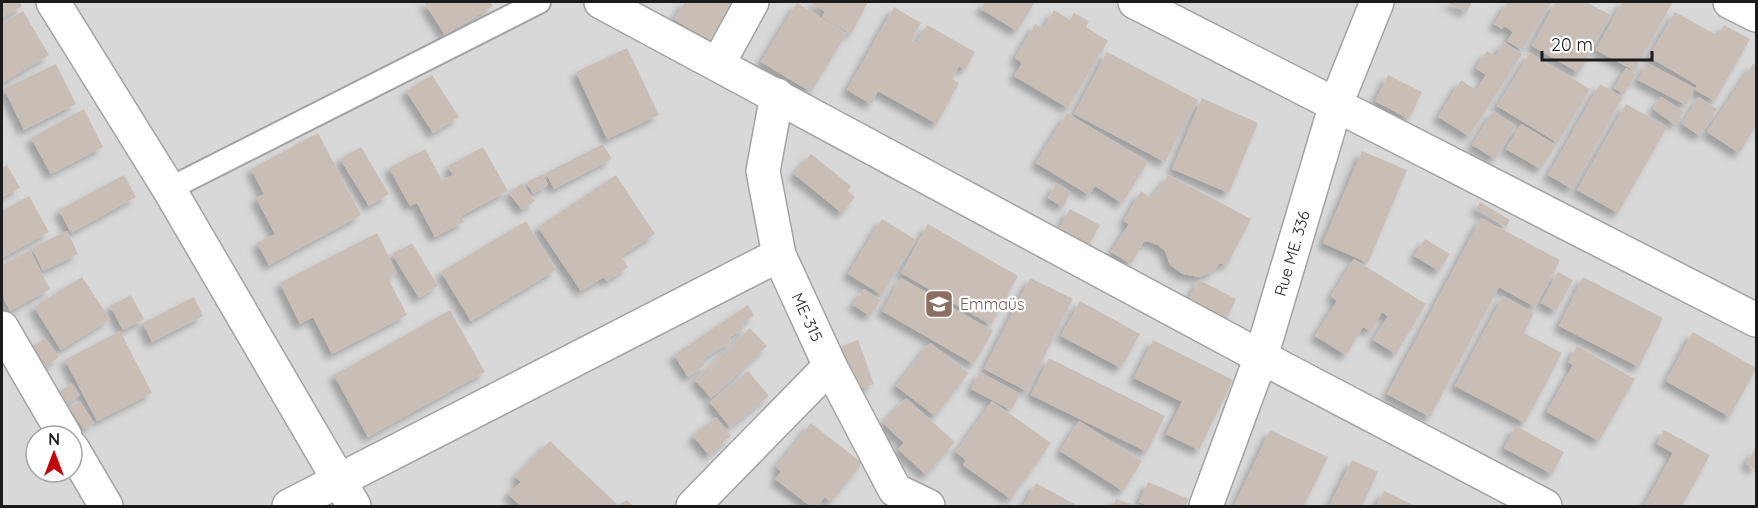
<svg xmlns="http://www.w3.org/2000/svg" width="1758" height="508" viewBox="0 0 1758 508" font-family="Quicksand,sans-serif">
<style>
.residential{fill:#d9d8d8;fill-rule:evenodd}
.building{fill:#c9beb5;filter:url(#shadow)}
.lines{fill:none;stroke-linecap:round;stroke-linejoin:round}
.service-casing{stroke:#a2a2a2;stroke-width:26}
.minor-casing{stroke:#a2a2a2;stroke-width:36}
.service{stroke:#fff;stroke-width:22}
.minor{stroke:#fff;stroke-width:33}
.labels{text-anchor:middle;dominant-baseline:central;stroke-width:4.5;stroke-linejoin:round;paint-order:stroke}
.street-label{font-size:16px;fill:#1b1b1b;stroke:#fff}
.education-label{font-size:16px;fill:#785e54;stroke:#fff;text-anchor:start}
</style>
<defs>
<filter id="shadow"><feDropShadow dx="-5.5" dy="5.5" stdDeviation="3" flood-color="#0004"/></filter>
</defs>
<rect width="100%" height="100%" fill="#eee8df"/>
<path class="residential" d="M2,2H1756V506H2ZM36,436H72V472H36Z"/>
<path class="building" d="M2,2H20L22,6L2,18Z
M424,2H490L493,6L445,35Z
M685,2H733L709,41L674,19Z
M809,2H868L851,34L822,17L825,11Z
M985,2H1035L1017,31L981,9Z
M1446,2H1472L1467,12Z
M1508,2H1552L1522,50L1507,41L1513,32L1504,26L1502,29L1494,24Z
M1556,2H1565L1568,3L1569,2H1586L1611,15L1579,73L1532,46Z
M1622,2H1668L1672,3L1635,71L1596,50Z
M797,3L847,33L811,92L761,62Z
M894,7L921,23L911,40L916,43L927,25L975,52L965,70L959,66L952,79L959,83L937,124L878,91L871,104L847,90Z
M1054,10L1070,20L1074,13L1089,21L1086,27L1108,41L1068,108L1014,76L1022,63L1015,58L1035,24L1043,29Z
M23,11L49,55L2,83V23Z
M1675,12L1718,36L1724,25L1750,39L1715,101L1695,90L1697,85L1649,57Z
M1504,42L1522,54L1469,136L1438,117L1461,80L1476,90L1486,75L1476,68L1487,51L1495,56Z
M627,48L659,115L607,139L576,72Z
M1107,52L1198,100L1165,162L1074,114Z
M1530,53L1590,89L1558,143L1497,106Z
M1647,63L1695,88L1686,105L1638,80Z
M56,64L76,104L24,130L4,89Z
M1753,64L1756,66V126L1739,153L1707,132Z
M1626,68L1636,74L1624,94L1614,88Z
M432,75L459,117L433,133L406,91Z
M1388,75L1422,92L1409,119L1375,101Z
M1600,84L1623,97L1572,189L1548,175Z
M1661,97L1684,112L1675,125L1653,109Z
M1699,97L1717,109L1700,136L1682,124Z
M1202,98L1258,123L1229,193L1172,169Z
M1626,104L1667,127L1618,213L1577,190Z
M84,109L103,147L51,174L31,138Z
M1493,111L1516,126L1495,159L1472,145Z
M1067,113L1148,162L1122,203L1095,186L1089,195L1036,163Z
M1521,124L1556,145L1541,169L1506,149Z
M318,133L361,215L269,265L257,243L275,234L256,198L264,194L251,169Z
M603,144L612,159L554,189L546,173Z
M361,147L389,194L369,206L340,159Z
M483,147L508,191L461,216L464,222L435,237L417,203L410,206L389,168L425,149L442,180L453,175L448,166Z
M1362,151L1407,170L1368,263L1323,243Z
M811,154L851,186L848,191L855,197L842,213L794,174Z
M7,165L20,188L2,197V168Z
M543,174L548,185L533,194L527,182Z
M124,175L136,197L71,233L59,210Z
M616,175L655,234L621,256L628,267L607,281L604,277L581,291L538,227Z
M1169,175L1251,219L1227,265L1220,263L1212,272L1199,277L1183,274L1170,265L1165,251L1158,245L1150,242L1144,241L1131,264L1111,252L1129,224L1124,221L1141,191L1151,198Z
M522,183L535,201L522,210L509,193Z
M1056,183L1071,192L1063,207L1048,198Z
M29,196L49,232L2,258V211Z
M1480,202L1510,220L1506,227L1476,209Z
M1070,209L1100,225L1088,247L1058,230Z
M1481,218L1560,260L1535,307L1499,287L1430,417L1387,394Z
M882,219L916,240L882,295L848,274Z
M526,221L556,270L471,321L441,272Z
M928,224L1018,276L991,325L901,273Z
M67,231L78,254L43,271L32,248Z
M377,233L397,273L388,278L407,315L332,354L313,317L300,324L280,283Z
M1425,239L1450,254L1439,271L1414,256Z
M412,243L438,286L419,298L392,254Z
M30,250L50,289L10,311L2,295V265Z
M1354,259L1426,304L1396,354L1373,340L1388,316L1382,312L1371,331L1363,327L1346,355L1315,336L1337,301L1331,296Z
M1558,272L1573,280L1556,311L1541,303Z
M82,277L110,319L61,350L34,307Z
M1583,277L1663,318L1639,367L1559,326Z
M901,278L993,331L974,364L882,311Z
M1030,278L1073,299L1027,391L984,369Z
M1199,280L1236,299L1227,318L1189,298Z
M864,289L881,300L870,316L853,305Z
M131,295L144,319L123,330L110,306Z
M1503,296L1534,313L1524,333L1562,353L1525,423L1455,386Z
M194,297L203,316L152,342L143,323Z
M1080,301L1140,334L1121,368L1061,336Z
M748,305L754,315L742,324L744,328L729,338L731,341L702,360L705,365L688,377L674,355Z
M450,310L485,372L368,437L334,375Z
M750,328L767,346L711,398L695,380Z
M120,331L152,393L97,421L65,360Z
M1693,332L1756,368L1730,417L1666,381Z
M45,338L59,357L46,367L32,347Z
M858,340L874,384L846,394L830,351Z
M1153,340L1233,380L1199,450L1166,434L1182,402L1134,378Z
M930,343L969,373L935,416L896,386Z
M1577,346L1635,379L1599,441L1547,412L1573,365L1568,362Z
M1049,358L1165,416L1147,452L1031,395Z
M748,371L769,396L730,427L710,402Z
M980,372L1020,394L1011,410L971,389Z
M72,383L80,395L66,404L59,392Z
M906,398L955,442L926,475L898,449L904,443L883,423Z
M80,401L94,423L84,429L69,408Z
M992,401L1051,443L1011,499L963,465L966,460L956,452Z
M716,417L731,436L709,455L693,436Z
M1079,421L1142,461L1123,491L1060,451Z
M811,423L862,463L831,502L825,497L817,506H810L775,479L781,472L776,467Z
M1516,426L1564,452L1552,474L1504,448Z
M1270,430L1328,457L1304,506H1234Z
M1664,430L1710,455L1682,506H1644L1673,453L1657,444Z
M550,441L618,505L627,500L633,506H521L508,494L521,482L515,477Z
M1756,447V470L1746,464Z
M1352,460L1378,472L1362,506H1329Z
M1148,482L1189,499L1185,506H1149L1139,502Z
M1036,483L1078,506H1023Z
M1384,491L1415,506H1376Z
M1116,499L1137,506H1113Z"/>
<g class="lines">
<g class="service-casing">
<path id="service" d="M169,189L539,2"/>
</g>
<g class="minor-casing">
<g id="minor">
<path d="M53,2L169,189L354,506"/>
<path d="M601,2L1261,357L1545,506"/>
<path d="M1135,2L1756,320"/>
<path d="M1730,2L1756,15"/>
<path d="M718,64L752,2"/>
<path id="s1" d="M777,95L763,171L779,255L830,366L895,490L928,506"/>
<path d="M2,328L65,436"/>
<path d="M72,448L106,506"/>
<path d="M289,506L779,255"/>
<path d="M693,506L830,366"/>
<path id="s2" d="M1206,506L1261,357L1336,104L1377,2"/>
</g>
</g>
<use href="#service" class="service"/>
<use href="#minor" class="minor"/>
</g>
<defs>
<g id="school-square" transform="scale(1.5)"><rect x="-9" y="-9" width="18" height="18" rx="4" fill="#8d6e63" stroke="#fff"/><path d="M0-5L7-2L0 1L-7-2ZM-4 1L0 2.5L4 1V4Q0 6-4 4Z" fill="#fff"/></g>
</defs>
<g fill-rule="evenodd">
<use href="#school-square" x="939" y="304"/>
</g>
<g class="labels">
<g class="street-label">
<text stroke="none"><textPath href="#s2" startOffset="267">Rue ME. 336</textPath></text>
<text stroke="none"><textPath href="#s1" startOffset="231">ME-315</textPath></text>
</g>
<g class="education-label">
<text x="960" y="304">Emmaüs</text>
</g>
</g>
<rect width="1758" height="508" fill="none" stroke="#1b1b1b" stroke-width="6"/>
<g transform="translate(54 454)"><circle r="28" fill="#ffffff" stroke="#a4a4a4" stroke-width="1.5"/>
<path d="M0-4.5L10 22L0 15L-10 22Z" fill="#c60005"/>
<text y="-9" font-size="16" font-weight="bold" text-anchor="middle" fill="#1b1b1b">N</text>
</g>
<path d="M1542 51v9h110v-9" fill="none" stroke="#1b1b1b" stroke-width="3"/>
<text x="1551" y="51" font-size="18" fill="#1b1b1b" stroke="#ffffff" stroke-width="4.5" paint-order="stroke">20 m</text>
</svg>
